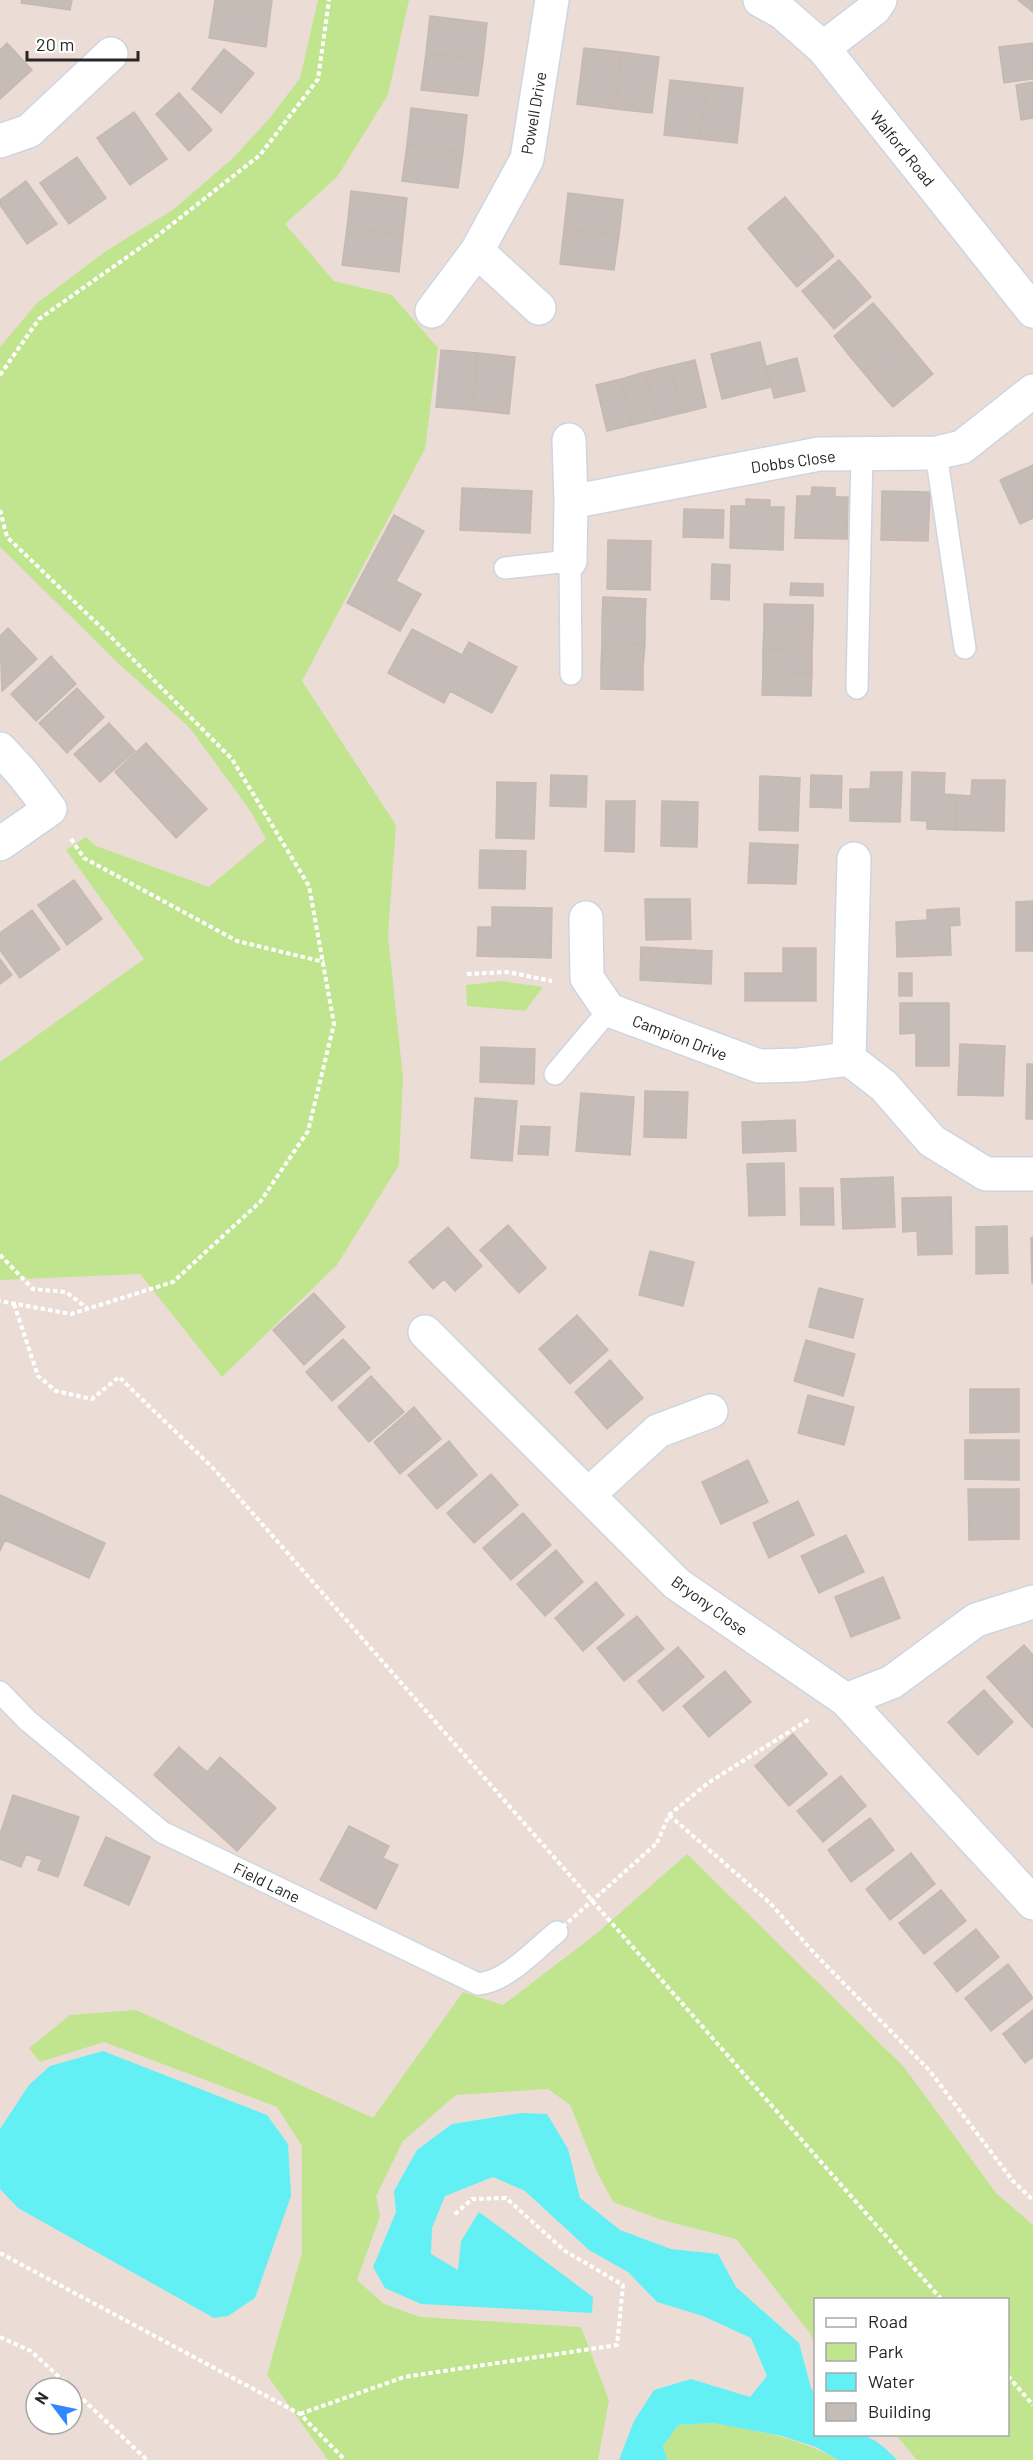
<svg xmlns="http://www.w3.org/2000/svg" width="1033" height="2460" viewBox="0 0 1033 2460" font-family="Barlow,sans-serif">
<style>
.green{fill:#c1e58f}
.water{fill:#62f0f4}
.building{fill:#c5bbb7;stroke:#c5b9b1;stroke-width:1.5}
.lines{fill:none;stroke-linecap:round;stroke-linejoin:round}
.service-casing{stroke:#ccd5e1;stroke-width:24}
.minor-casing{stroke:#ccd5e1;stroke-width:36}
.path{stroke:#fff;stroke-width:4;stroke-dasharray:4.5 3;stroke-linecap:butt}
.service{stroke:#fff;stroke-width:21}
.minor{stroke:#fff;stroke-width:33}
.path-bridge{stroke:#fff;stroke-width:4;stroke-dasharray:4.5 3;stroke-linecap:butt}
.labels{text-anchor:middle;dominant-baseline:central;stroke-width:6;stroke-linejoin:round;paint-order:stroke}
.street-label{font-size:16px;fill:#262626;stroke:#fff}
</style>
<rect width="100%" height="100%" fill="#ebddd6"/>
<path class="green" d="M318,0H409L388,95L337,177L285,224L334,281L392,295L438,348L425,449L302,681L396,825L388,935L403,1078L399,1165L337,1265L222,1377L140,1274L0,1280V1062L144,959L66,850L86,837L96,846L209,887L266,839L251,812L190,728L119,664L0,547V347L37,303L106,251L174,209L233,158L269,119L300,78Z
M502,981L543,987L525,1011L467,1006L466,985Z
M687,1854L904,2067L996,2193L1033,2225V2460H917L896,2435L1008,2434V2300H816L815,2345L810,2333L736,2239L662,2220L613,2202L597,2172L570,2105L548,2089L456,2095L403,2141L376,2196L380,2216L357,2280L384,2304L420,2317L581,2327L609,2400L598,2460H328L267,2375L302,2253V2146L277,2107L104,2042L40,2062L29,2048L70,2015L136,2010L373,2118L463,1992L503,2005L596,1934Z
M713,2423C757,2431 799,2437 838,2460H667L663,2446L678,2425Z"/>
<path class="water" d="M103,2051L267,2115L288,2144L291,2196L255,2298L228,2316L214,2318L18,2208L0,2189V2129L29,2085L50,2066Z
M521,2113L547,2114L568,2149L580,2198L620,2230L671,2249L718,2254L736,2287L799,2343L811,2388L815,2393L816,2434C857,2434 867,2428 897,2460H838L816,2447L782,2436L713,2423L678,2425L663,2446L667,2460H619L634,2421L654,2390L691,2379L750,2397L767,2376L751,2338L703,2316L657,2302L628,2272L589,2250L525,2191L493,2177L445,2196L432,2228L431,2254L458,2270L461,2241L479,2212L593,2297L592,2313L421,2304L385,2288L373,2267L396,2212L394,2191L417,2150L452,2124Z"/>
<path class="building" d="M22,0H72L70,10L21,3Z
M215,0H272L266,47L209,38Z
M1018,0H1033V12Z
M430,16L487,23L483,60L426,53Z
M7,43L32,70L0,99V50Z
M1033,43V79L1004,83L999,47Z
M584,48L621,52L615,109L577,104Z
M224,49L254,73L221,113L192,89Z
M621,52L659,57L652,113L615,109Z
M426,53L483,60L478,96L421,90Z
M670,80L707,84L700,139L664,135Z
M1033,82V118L1021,120L1016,85Z
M707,84L743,88L737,143L700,139Z
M179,93L212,130L189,151L156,114Z
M411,108L467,115L463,152L407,145Z
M134,112L167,159L130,185L97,138Z
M407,145L463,152L458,188L402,181Z
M77,157L106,198L69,224L40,183Z
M26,181L57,224L27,244L0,205V200Z
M351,191L407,198L403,235L347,228Z
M568,193L623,200L619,235L564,229Z
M785,197L801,216L764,248L748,228Z
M801,216L818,236L780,267L764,248Z
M347,228L403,235L399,272L342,265Z
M564,229L619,235L614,270L560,264Z
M818,236L834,256L797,287L780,267Z
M839,260L855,278L818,310L802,291Z
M855,278L871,297L834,329L818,310Z
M873,303L888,320L848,354L834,336Z
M888,320L903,338L863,372L848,354Z
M903,338L918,356L878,390L863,372Z
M760,342L771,387L722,399L711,354Z
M441,350L478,353L472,410L436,407Z
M478,353L515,357L509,414L472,410Z
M918,356L933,374L893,407L878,390Z
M797,358L805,391L774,398L767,366Z
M695,360L706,407L682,413L670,366Z
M670,366L682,413L657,419L645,372Z
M645,372L657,419L632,425L621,379Z
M621,379L632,425L607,431L596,385Z
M1033,465V492L1010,502L1000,480Z
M812,487L835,488V497H848L847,539L795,538L797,496H811Z
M462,488L532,491L530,533L460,530Z
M882,491L930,492L928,541L881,540Z
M1033,492V518L1020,524L1010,502Z
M746,499L770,500V507H784L783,550L730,548L731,506H746Z
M684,509L724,510L723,538L683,537Z
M394,515L424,531L396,581L421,594L400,631L347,603Z
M608,540L651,541L650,590L607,589Z
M712,564L730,565L729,600L711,599Z
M791,583L823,584V596L790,595Z
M603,597L646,599L645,621L602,620Z
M764,604L813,605V628L764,626Z
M602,620L645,621V644L602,643Z
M764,626L813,628L812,651L763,649Z
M8,628L37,659L2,691L0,636Z
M412,629L462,655L469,642L517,667L492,713L450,691L444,703L388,673Z
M602,643L645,644L643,667L601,666Z
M763,649L812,651V673L763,672Z
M51,656L76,684L36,721L11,694Z
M601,666L643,667V690L601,689Z
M763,672L812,673L811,696L762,695Z
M77,688L104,717L67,753L39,723Z
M109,723L135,751L100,782L74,754Z
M146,743L207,809L176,838L115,772Z
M871,772H902L900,822L850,821V789H870Z
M912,772L945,773L944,794L957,795L956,830L927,829V821L911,820Z
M551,775L587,776L586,807L550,806Z
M811,775L842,776L841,808L810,807Z
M760,776L800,778L798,831L759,830Z
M972,780H1005L1004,831L956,830L957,795L971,796Z
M497,782L536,783L534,839L496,838Z
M606,801H635L634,852L605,851Z
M662,801L698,802L697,847L661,846Z
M750,843L798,845L796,884L748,883Z
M480,850L526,851L525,889L479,888Z
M74,880L102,919L67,945L38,905Z
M645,899H690L691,939L646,940Z
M1033,901V951H1016V902Z
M492,907L552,908L551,958L477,956L478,927H492Z
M959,908L960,925L950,926L951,955L897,957L896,922L927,920V910Z
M32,910L60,949L20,978L0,950V933Z
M641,947L712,951L711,984L640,980Z
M783,948H816V1001H745V973H783Z
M0,959L12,975L0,984Z
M899,973H912V996H899Z
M900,1003H949V1066H916V1033L900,1034Z
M960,1044L1005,1046L1003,1096L958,1095Z
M481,1047L535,1049L534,1084L480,1082Z
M1027,1064H1033V1119H1026Z
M645,1091L688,1092L686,1138L644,1137Z
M581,1093L634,1097L630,1155L576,1151Z
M475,1098L517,1101L512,1161L471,1158Z
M795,1120L796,1151L743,1153L742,1122Z
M521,1126L550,1127L548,1155L518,1154Z
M784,1163L785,1215L749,1216L747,1164Z
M893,1177L895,1227L843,1229L841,1179Z
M800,1188H833L834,1225H801Z
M951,1197L952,1254L918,1255L917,1231L903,1232L902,1198Z
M508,1225L546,1268L519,1293L480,1250Z
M1007,1226L1008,1273L976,1274V1227Z
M448,1227L482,1266L455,1291L444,1279L433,1289L409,1262Z
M1033,1237V1283H1032L1031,1238Z
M650,1251L694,1262L683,1306L639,1295Z
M819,1288L863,1299L853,1338L809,1327Z
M314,1293L345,1327L304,1365L273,1330Z
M577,1315L608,1350L570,1384L539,1349Z
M343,1339L370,1368L332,1401L306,1372Z
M806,1340L855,1354L843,1396L794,1381Z
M610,1360L643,1398L607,1429L575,1392Z
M371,1376L404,1412L369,1442L338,1407Z
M970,1389H1019V1432L970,1433Z
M808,1395L854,1407L844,1445L798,1433Z
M414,1407L441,1439L400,1474L374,1442Z
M965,1440H1019V1480L965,1479Z
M449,1441L477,1475L437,1509L408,1475Z
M748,1460L768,1502L721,1524L702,1482Z
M491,1474L518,1505L474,1543L447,1513Z
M968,1489H1019V1539L969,1540Z
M0,1495L105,1543L89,1578L5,1540L0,1551Z
M798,1501L814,1535L769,1558L753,1523Z
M523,1513L551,1545L511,1580L483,1548Z
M846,1535L864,1572L819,1593L801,1556Z
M556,1550L583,1582L545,1616L517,1584Z
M883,1577L900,1618L851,1637L835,1597Z
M596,1582L624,1615L583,1651L555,1618Z
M637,1616L664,1649L624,1681L597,1648Z
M1024,1645L1033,1655V1728L987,1677Z
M678,1647L704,1677L663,1711L638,1681Z
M725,1671L751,1702L709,1737L683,1706Z
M984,1690L1013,1722L978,1755L948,1722Z
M793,1734L827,1774L789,1806L755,1766Z
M179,1747L207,1772L220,1757L276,1808L237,1851L154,1775Z
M841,1776L866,1806L823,1842L797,1811Z
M13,1795L79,1817L58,1877L38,1870L42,1860L26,1854L21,1867L0,1859V1834Z
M870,1818L894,1850L851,1882L828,1850Z
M349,1826L389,1846L383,1858L398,1865L376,1909L320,1880Z
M106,1837L150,1857L129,1905L84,1885Z
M911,1853L935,1884L890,1920L866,1889Z
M941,1890L966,1921L924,1954L899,1923Z
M976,1929L999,1957L957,1992L934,1963Z
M1008,1964L1033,1998L991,2031L965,1998Z
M1033,2010V2057L1025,2063L1003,2034Z"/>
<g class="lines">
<g class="service-casing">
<path id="service" d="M936,453L965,648
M505,568L570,561L571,674
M857,688L862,454
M555,1074L609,1010
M0,1692L27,1720L162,1832L478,1984C508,1981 534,1950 557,1932"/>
</g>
<g class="minor-casing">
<path id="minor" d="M760,0L783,13L823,48L1033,311
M823,48L874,9L880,0
M0,141L29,131L111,54
M477,251L539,308
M432,311L477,251L527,159L552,0
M569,440L571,502L570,561
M571,502L819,454L936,453L962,447L1033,391
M0,749L23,774L50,809L0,844
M586,918L587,978L609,1010L759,1066L800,1065L849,1059L884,1086L932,1141L986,1174H1033
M849,1059L854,859
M425,1332L677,1584L846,1700L1033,1903
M588,1495L658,1431L711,1411
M846,1700L892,1682L976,1620L1033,1602"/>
</g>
<path class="path" d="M0,375L39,319L157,236L260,155L318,79L329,0
M0,510L7,537L107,633L232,759L309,886L334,1024L308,1131L260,1202L173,1282L71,1314L0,1301
M71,839L84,858L237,941L324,962
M467,974L508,972L552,981
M0,1255L33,1289L66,1292L87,1308
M14,1304L38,1376L56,1391L92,1399L119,1377L213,1468L942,2300
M669,1815L770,1903L815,1954L929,2070L1013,2181L1033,2200
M657,1843L669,1815L708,1783L811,1718
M0,2253L300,2414L345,2460
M0,2337L31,2351L71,2388
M1008,2376L1033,2405
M72,2389L147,2460
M300,2414L404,2377L617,2345L623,2285L565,2251L506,2198L472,2199L454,2215"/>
<use href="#service" class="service"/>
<use href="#minor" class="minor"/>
<path class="path-bridge" d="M557,1932L657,1843"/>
</g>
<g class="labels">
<g class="street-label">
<text transform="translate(533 113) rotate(-80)">Powell Drive</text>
<text transform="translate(903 148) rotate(51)">Walford Road</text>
<text transform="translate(793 461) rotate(-8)">Dobbs Close</text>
<text transform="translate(680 1037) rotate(21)">Campion Drive</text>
<text transform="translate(710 1605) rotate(36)">Bryony Close</text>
<text transform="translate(267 1882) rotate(26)">Field Lane</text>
</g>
</g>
<rect x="814" y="2298" width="195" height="138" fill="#ffffff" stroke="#a8a8a8" stroke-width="1.5"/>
<rect x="826" y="2318" width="30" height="9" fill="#ffffff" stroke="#a8a8a8" stroke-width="1.5"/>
<text x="868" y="2328" font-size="18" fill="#262626">Road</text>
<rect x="826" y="2343" width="30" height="18" fill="#c1e58f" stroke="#a8a8a8" stroke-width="1.5"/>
<text x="868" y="2358" font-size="18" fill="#262626">Park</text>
<rect x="826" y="2373" width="30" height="18" fill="#62f0f4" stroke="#a8a8a8" stroke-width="1.5"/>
<text x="868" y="2388" font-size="18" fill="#262626">Water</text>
<rect x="826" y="2403" width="30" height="18" fill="#c5bbb7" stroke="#a8a8a8" stroke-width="1.5"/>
<text x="868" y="2418" font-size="18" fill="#262626">Building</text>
<g transform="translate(54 2406) rotate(302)"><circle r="28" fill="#ffffff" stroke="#a8a8a8" stroke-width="1.5"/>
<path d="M0-4.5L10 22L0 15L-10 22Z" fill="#2f88ff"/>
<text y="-9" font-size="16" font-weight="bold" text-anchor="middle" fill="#262626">N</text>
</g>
<path d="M27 51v9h111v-9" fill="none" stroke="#262626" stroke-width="3"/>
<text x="36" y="51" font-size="18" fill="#262626" stroke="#ffffff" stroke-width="4.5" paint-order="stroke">20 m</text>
</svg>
